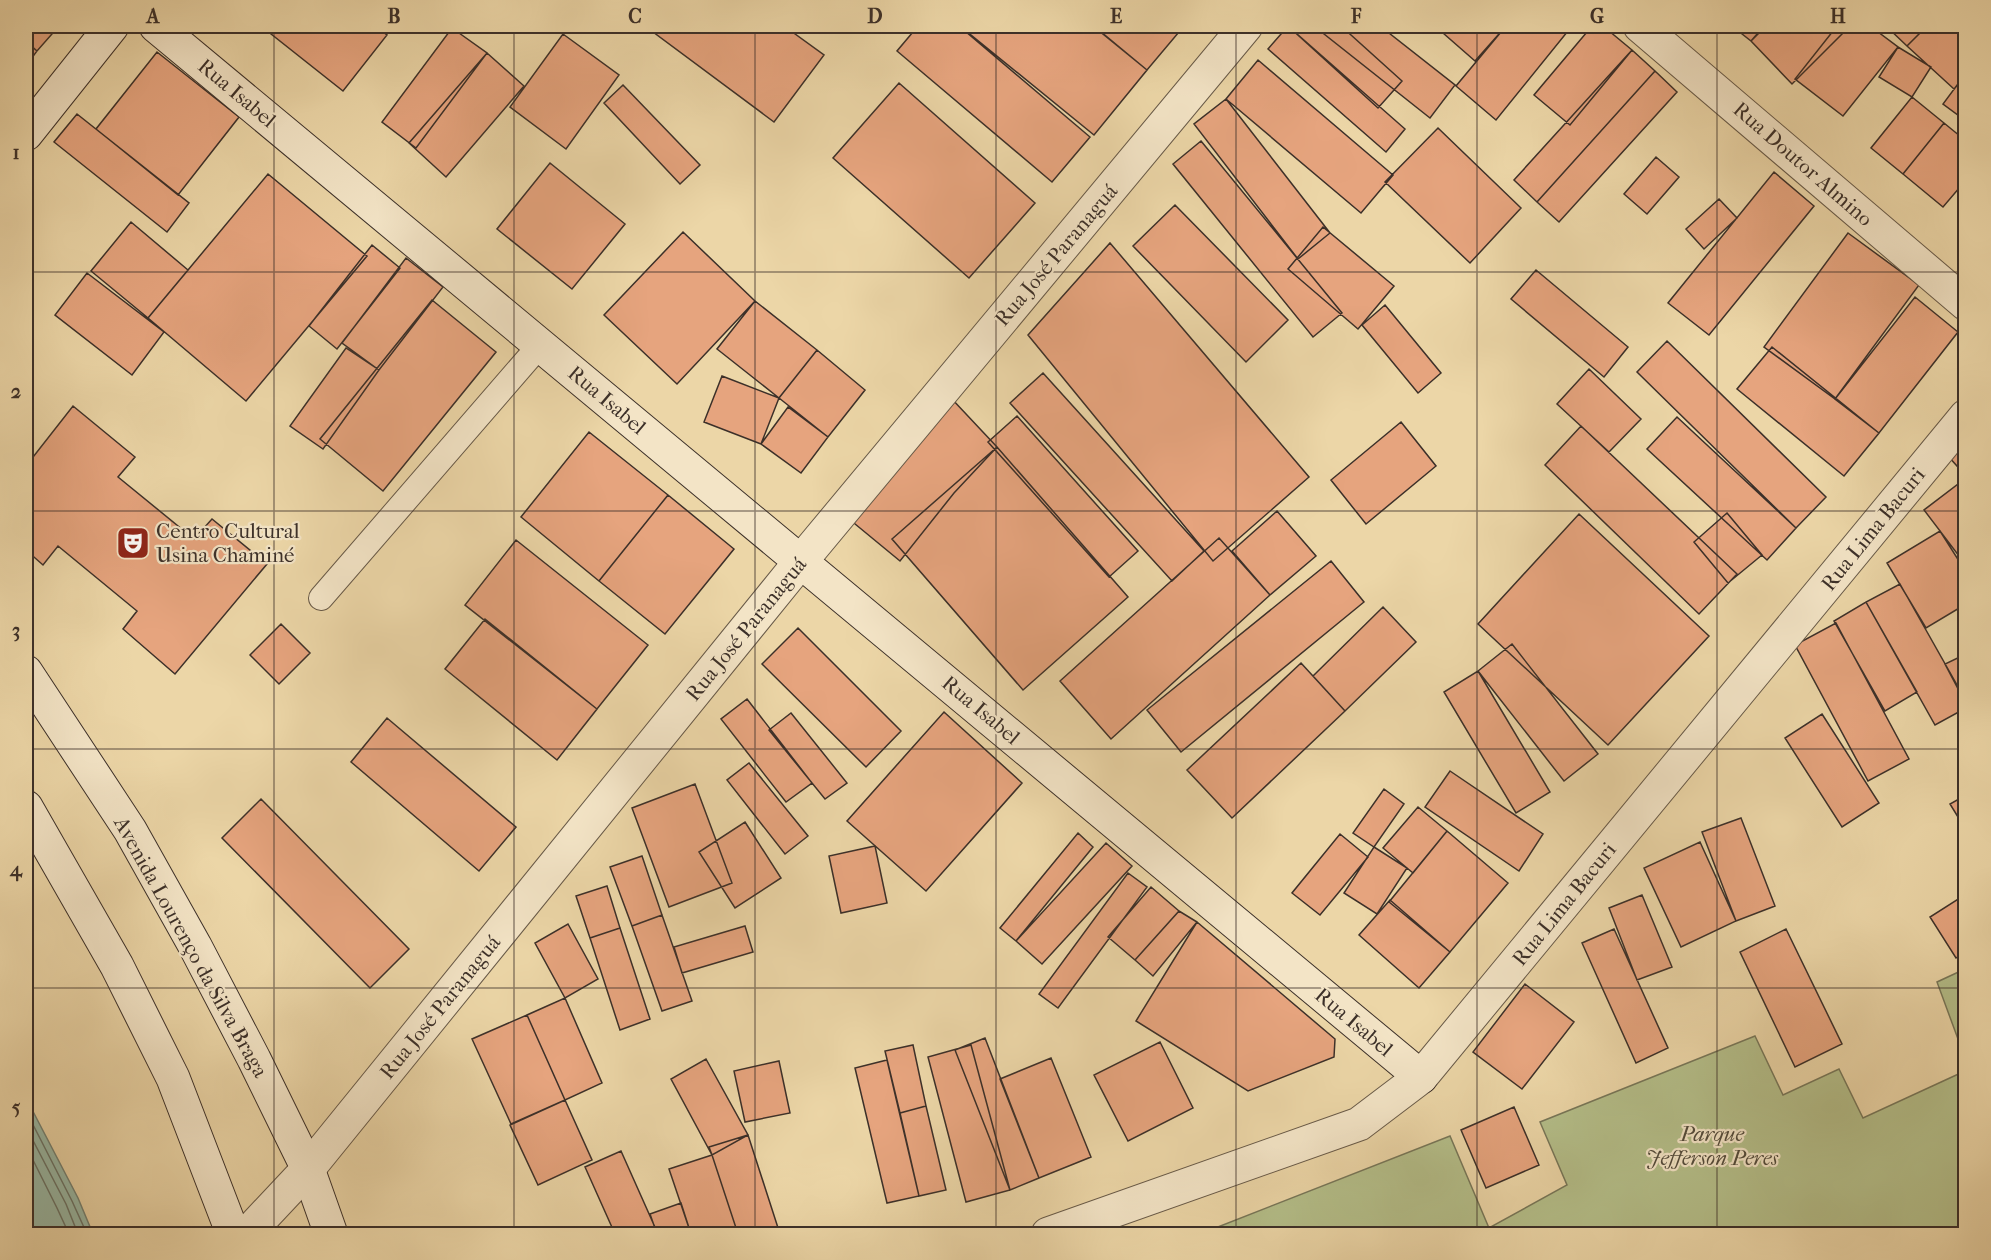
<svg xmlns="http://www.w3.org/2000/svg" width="1991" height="1260" viewBox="0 0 1991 1260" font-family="'IM FELL French Canon',serif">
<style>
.green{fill:#b4be89;stroke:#787759;stroke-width:1.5}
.water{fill:#99b9a6;stroke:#748274;stroke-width:1.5}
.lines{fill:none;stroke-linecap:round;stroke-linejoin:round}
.shore{stroke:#6a7468;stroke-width:1.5}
.building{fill:#e6a47e;stroke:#3c3029;stroke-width:1.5}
.lane-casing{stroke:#685a48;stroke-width:26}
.street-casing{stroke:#685a48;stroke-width:35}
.secondary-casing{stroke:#3c3029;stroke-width:35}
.lane{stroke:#f3e4c6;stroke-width:24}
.street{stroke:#f3e4c6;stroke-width:33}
.secondary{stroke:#f3e4c6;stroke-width:33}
.grid{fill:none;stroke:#3c3029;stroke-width:1.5;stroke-opacity:0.55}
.labels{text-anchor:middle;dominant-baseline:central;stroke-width:4.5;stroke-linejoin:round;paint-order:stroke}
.street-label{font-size:21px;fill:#3c3029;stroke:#f3e4c6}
.poi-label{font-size:21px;fill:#3c3029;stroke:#f3e4c6;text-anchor:start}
.park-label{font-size:21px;font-style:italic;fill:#544c3c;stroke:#f3e4c6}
.neatline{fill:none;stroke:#3c3029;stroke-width:2}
.grid-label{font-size:20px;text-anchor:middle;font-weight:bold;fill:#3c3029}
</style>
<rect width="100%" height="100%" fill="#ecd6a7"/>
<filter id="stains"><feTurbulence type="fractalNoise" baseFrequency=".00333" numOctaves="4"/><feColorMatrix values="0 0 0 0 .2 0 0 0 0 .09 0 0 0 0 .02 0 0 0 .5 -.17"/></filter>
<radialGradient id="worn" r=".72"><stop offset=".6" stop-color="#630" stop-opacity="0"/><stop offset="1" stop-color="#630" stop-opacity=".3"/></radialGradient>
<path class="green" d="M1965,969V1058L1937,982Z
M1755,1036L1783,1095L1839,1069L1863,1118L1965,1071V1234H1200L1450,1136L1489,1228L1567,1185L1540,1122Z"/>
<path class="water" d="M26,1098L78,1198L93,1234H26Z"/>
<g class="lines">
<path class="shore" d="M26,1111L72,1201L87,1234
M26,1127L66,1204L78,1234
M26,1146L57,1208L69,1234"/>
</g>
<path class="building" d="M26,26H59L37,51L26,41Z
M261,26H375L387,35L343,91Z
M645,26H784L824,55L774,122Z
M842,26H856L850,33Z
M918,26H959L1090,137L1052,182L897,51Z
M960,26H1093L1147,70L1094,135Z
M1094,26H1184L1147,70Z
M1288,26L1405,129L1386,152L1268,49Z
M1288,26H1341L1402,81L1378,108Z
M1314,26H1380L1455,85L1430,118Z
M1435,26H1506L1475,61Z
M1506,26H1572L1496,120L1456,86Z
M1592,26H1603L1632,50L1570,125L1534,95Z
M1732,26H1764L1751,41Z
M1766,26H1850L1792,84L1751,41Z
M1837,26H1870L1898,47L1843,116L1795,79Z
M1886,26H1927L1907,46Z
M1927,26H1966V76L1954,89L1907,46Z
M452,28L487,53L416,148L382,122Z
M563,34L619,75L566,149L510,107Z
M26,42L37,51L26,66Z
M1898,47L1931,67L1912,97L1879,77Z
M1632,50L1655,71L1537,202L1514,180Z
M157,52L239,117L178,195L96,129Z
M487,53L524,86L446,177L409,143Z
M1258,60L1393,175L1361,213L1226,99Z
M1655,71L1677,92L1559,222L1537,202Z
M1966,73V121L1943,104Z
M899,83L1035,203L969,278L833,158Z
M623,85L700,165L680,184L604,103Z
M1912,97L1944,123L1903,174L1871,148Z
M1226,99L1330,233L1298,259L1194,124Z
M77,114L189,203L167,232L54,142Z
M1944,123L1966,141V180L1943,207L1903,174Z
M1438,128L1521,208L1470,263L1385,182Z
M1201,141L1342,313L1313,337L1173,164Z
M1656,157L1679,177L1647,214L1624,194Z
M550,163L625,224L572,289L497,229Z
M1774,172L1814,206L1709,335L1668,303Z
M268,174L367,256L246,401L148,318Z
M1719,199L1737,218L1704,249L1686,229Z
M1175,205L1288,320L1246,362L1133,246Z
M131,222L188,270L148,318L91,271Z
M1323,227L1394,286L1358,329L1288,269Z
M683,232L755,301L677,384L604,315Z
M1848,233L1919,285L1835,399L1764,347Z
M1110,243L1309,477L1213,561L1028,335Z
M372,245L400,268L337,349L309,326Z
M406,258L443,287L379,370L342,343Z
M1536,270L1628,347L1604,377L1511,299Z
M87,273L164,332L132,375L55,315Z
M1915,297L1958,332L1879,433L1835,399Z
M432,300L496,352L383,491L320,439Z
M755,301L817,350L779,398L717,349Z
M1385,305L1441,373L1418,393L1362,325Z
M1667,341L1826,497L1796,528L1637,372Z
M1772,347L1879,433L1844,476L1737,389Z
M346,348L379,370L323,449L290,426Z
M817,350L865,390L828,437L779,398Z
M1589,369L1641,419L1609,452L1557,404Z
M1043,373L1204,551L1172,581L1010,403Z
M722,376L779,398L761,444L704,422Z
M951,398L997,447L954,493L900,561L849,519Z
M73,406L135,457L118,477L194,539L212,519L267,564L175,674L123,629L137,611L58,546L43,565L26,550V466Z
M788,407L828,437L801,473L761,444Z
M1017,416L1138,551L1109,577L988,442Z
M1677,417L1796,528L1767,560L1647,449Z
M1401,422L1436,466L1366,524L1331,480Z
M1581,426L1737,574L1699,614L1545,465Z
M589,432L668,495L599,581L521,517Z
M1966,440V476L1948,456Z
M997,447L1128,597L1023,690L892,539Z
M1966,478V551L1959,556L1924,510Z
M668,495L734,549L665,634L599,581Z
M1277,511L1316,556L1270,595L1232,551Z
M1727,513L1762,555L1728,583L1694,542Z
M1579,514L1709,636L1608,745L1478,624Z
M1940,531L1966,572V604L1926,628L1887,563Z
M1219,538L1270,595L1111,739L1060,681Z
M516,540L648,645L597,709L465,605Z
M1331,561L1364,602L1181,752L1147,710Z
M1900,584L1966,701V708L1935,725L1866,602Z
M1866,602L1917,692L1885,711L1834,621Z
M1383,607L1416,642L1345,711L1313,676Z
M485,619L597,709L557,760L445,669Z
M1836,623L1909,759L1868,781L1795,645Z
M281,624L310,653L279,684L250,655Z
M798,628L901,731L866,767L762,664Z
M1512,644L1598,754L1564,781L1478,671Z
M1966,654V704L1945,664Z
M1301,663L1345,711L1232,818L1187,770Z
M1478,671L1550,792L1516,813L1444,692Z
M747,699L812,783L786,802L721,719Z
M944,712L1022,783L926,891L847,821Z
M791,713L847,783L825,799L769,730Z
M1822,714L1879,803L1842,827L1785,738Z
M387,718L516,827L479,871L351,762Z
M749,763L808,836L785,854L727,780Z
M1450,771L1543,834L1519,871L1425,807Z
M695,784L732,883L669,907L632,808Z
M1384,789L1404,804L1374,847L1353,833Z
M1966,795V830L1950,804Z
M261,799L409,949L370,988L222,838Z
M1418,807L1447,831L1413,873L1383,848Z
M1741,818L1775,906L1736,921L1702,832Z
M745,822L781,878L735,908L699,852Z
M1447,831L1508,883L1450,952L1389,902Z
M1078,833L1093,847L1016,941L1000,928Z
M1340,834L1368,857L1320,915L1292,893Z
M1700,842L1736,921L1681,947L1644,868Z
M1106,843L1132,866L1042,964L1016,941Z
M875,846L887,903L841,913L829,856Z
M1374,847L1407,868L1377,914L1344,893Z
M642,856L662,915L632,926L610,867Z
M1128,873L1147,887L1058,1008L1039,994Z
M607,886L620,928L590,938L576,896Z
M1151,887L1179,911L1135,960L1108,937Z
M1966,894V951L1956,958L1930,917Z
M1642,895L1672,967L1637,980L1609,908Z
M1390,900L1450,952L1419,988L1359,935Z
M1179,911L1197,922L1153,976L1135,960Z
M662,915L692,1001L662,1011L632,926Z
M1197,922L1335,1039L1334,1057L1248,1091L1136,1021Z
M568,924L598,979L565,998L535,943Z
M745,926L753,952L682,973L674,947Z
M620,928L650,1019L620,1030L590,938Z
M1614,929L1668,1048L1636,1063L1582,943Z
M1786,929L1842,1044L1795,1067L1740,952Z
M1525,984L1574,1022L1522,1089L1473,1052Z
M565,998L602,1083L565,1100L527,1015Z
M527,1015L565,1100L511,1124L472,1039Z
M985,1038L1039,1178L1010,1190L955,1050Z
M1160,1042L1193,1108L1128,1141L1094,1075Z
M913,1045L926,1106L900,1113L885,1051Z
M971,1045L1010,1190L966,1202L928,1057Z
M1051,1058L1091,1157L1039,1178L1000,1079Z
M706,1059L748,1135L712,1155L671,1079Z
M887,1060L919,1196L887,1203L855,1068Z
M779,1061L790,1113L745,1122L734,1071Z
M565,1100L592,1160L538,1185L510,1125Z
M926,1106L946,1190L919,1196L900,1113Z
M1514,1107L1539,1165L1486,1188L1461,1130Z
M748,1135L780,1234H738L712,1155L709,1147Z
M621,1151L658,1234H615L585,1167Z
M712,1155L738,1234H691L669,1169Z
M681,1203L691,1234H657L650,1214Z"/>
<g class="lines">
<g class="lane-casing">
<path id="lane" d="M321,598L540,345"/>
</g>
<g class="street-casing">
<path id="street" d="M1640,26L1966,304
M247,1234L308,1169L801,561L1246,26
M1048,1234L1359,1124L1421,1077L1966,416"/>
</g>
<g class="secondary-casing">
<path id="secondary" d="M156,26L1421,1077
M26,134L112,26
M26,672L130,830L195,946L254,1059L308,1169L331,1234
M26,807L117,966L173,1078L233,1234"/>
</g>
<use href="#lane" class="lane"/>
<use href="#street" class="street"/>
<use href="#secondary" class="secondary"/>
</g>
<path class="grid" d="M274,26V1234M514,26V1234M755,26V1234M996,26V1234M1236,26V1234M1477,26V1234M1717,26V1234M26,272H1966M26,511H1966M26,749H1966M26,988H1966"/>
<defs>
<g id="theatre-square" transform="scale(1.725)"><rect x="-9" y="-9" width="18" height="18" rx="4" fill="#8f2418" stroke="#f3e4c6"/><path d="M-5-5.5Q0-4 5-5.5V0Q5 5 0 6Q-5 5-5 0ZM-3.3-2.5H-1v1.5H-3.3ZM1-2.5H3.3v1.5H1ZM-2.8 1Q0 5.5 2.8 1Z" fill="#fff"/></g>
</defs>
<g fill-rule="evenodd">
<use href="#theatre-square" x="133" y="543"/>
</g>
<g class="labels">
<g class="street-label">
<text transform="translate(237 93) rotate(40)">Rua Isabel</text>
<text transform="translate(1803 164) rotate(41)">Rua Doutor Almino</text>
<text transform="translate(1056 255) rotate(-50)">Rua José Paranaguá</text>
<text transform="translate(607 400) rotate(40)">Rua Isabel</text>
<text transform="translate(1873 529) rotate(-51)">Rua Lima Bacuri</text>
<text transform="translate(746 629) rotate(-51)">Rua José Paranaguá</text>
<text transform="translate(981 710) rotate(40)">Rua Isabel</text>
<text transform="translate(1564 904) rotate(-51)">Rua Lima Bacuri</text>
<text transform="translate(191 947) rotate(61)">Avenida Lourenço da Silva Braga</text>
<text transform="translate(440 1007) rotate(-51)">Rua José Paranaguá</text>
<text transform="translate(1354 1022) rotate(40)">Rua Isabel</text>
</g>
<g class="poi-label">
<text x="156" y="531">Centro Cultural<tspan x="156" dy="24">Usina Chaminé</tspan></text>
</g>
<g class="park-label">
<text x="1712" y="1134">Parque<tspan x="1712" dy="24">Jefferson Peres</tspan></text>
</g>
</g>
<rect width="1991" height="1260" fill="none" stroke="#ecd6a7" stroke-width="66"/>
<rect x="33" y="33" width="1925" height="1194" class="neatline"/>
<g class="grid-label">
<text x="153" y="23">A</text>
<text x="394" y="23">B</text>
<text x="635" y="23">C</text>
<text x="875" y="23">D</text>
<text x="1116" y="23">E</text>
<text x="1356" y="23">F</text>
<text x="1597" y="23">G</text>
<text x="1838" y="23">H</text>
<text x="16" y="159">1</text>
<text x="16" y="398">2</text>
<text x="16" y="637">3</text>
<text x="16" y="876">4</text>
<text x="16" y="1114">5</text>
</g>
<rect width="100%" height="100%" filter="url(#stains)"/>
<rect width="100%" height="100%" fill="url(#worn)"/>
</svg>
